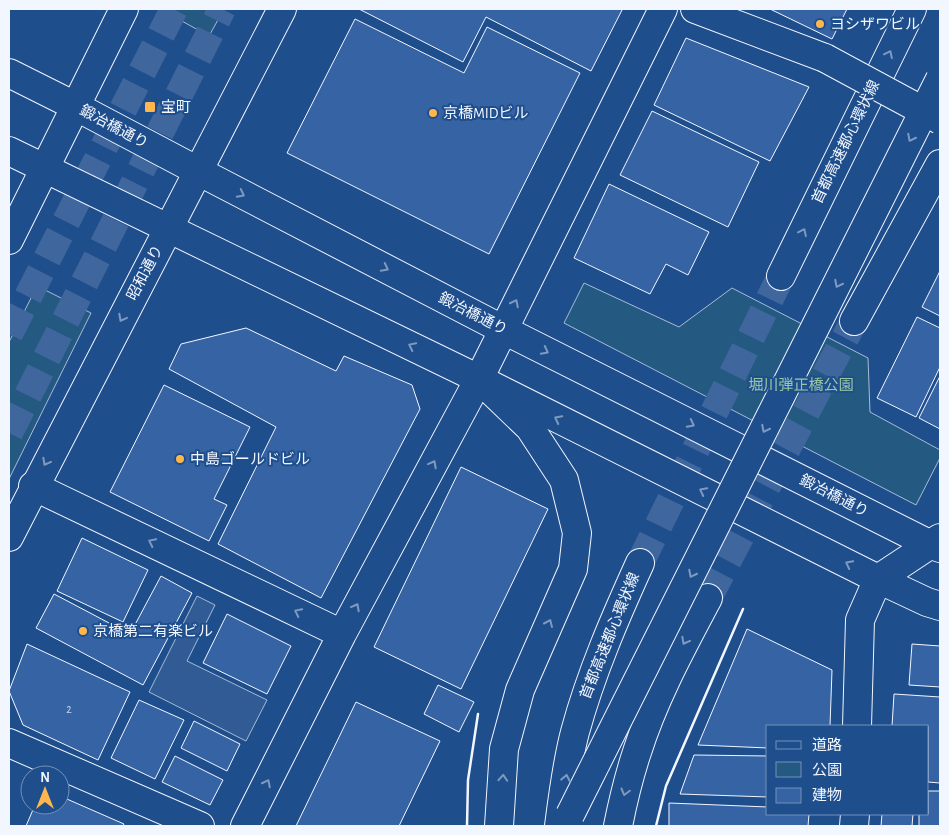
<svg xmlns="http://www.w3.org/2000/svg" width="949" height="835" viewBox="0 0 949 835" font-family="'Alegreya Sans','Noto Sans JP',sans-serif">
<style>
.green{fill:#245a82;stroke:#a8bbd7}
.parking{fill:#305b95;stroke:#a8bbd7}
.building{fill:#3563a3;stroke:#f2f6ff}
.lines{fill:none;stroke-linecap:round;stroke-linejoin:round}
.primary-tunnel{stroke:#3f679d;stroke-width:28;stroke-dasharray:28 14;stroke-linecap:butt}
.highway-tunnel{stroke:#3f679d;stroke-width:28;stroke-dasharray:28 14;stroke-linecap:butt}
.street-casing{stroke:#f2f6ff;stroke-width:30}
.secondary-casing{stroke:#f2f6ff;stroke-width:30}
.primary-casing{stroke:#f2f6ff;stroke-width:30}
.highway-casing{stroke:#f2f6ff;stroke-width:30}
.street{stroke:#1f4e8c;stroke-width:28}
.secondary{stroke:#1f4e8c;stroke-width:28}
.primary{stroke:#1f4e8c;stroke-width:28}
.highway{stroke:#1f4e8c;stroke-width:28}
.street-bridge-casing{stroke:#f2f6ff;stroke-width:30;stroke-linecap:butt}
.highway-bridge-casing{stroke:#f2f6ff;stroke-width:30;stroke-linecap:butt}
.street-bridge{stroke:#1f4e8c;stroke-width:28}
.highway-bridge{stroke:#1f4e8c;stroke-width:28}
.wall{stroke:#f2f6ff;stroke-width:2.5}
.oneway{stroke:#7e9ac0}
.poi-dot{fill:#ffb74d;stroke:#1f4e8c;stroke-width:2}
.labels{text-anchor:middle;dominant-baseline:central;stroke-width:4;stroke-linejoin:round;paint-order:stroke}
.number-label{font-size:12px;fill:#c3d1e8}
.poi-label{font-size:15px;fill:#f2f6ff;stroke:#1f4e8c;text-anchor:start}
.street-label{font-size:15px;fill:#f2f6ff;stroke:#1f4e8c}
.park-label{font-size:15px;fill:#97c8a6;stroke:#1f4e8c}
</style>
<rect width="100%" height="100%" fill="#1f4e8c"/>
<path class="green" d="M160,9H224L209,36Z
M584,283L679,327L732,288L868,358L870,412L940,450V458L916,505L564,323Z
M37,286L91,313L9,479V342Z"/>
<path class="parking" d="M197,596L215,605L187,661L267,700L246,741L149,692Z"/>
<path class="building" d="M359,9H620L622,10L591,71L486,17L463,62Z
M770,9H847L832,39Z
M355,19L464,73L487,27L580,73L489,254L287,153Z
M686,38L809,87L770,161L654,105Z
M652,111L759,162L728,227L620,175Z
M609,184L709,232L688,275L666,264L650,294L574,258Z
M940,271V316L922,307Z
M917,317L940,328V367L916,417L877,398Z
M246,328L336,371L344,356L412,385L420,409L321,598L218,544L276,427L169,369L181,344Z
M940,376V429L919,418Z
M164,385L250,427L214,499L227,505L209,541L110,492Z
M461,467L548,509L461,689L374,647Z
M82,538L148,570L123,622L57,591Z
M161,576L192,593L143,685L36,628L54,594L130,634Z
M227,614L291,646L267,694L203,663Z
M747,629L832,670L830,726H768V748L698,745Z
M27,644L130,692L98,760L23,725L9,691Z
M912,644L940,646V687L909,685Z
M438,685L474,702L459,732L424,714Z
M894,694L940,697V783L928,782V726H892Z
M139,700L184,720L155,779L111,758Z
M356,702L440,741L399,826H296Z
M194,721L240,744L227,771L181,748Z
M694,755L768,756V797L680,794Z
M175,756L223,780L210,805L162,782Z
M928,791H940V826H919V814H928Z
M60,796L124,824L123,826H26L35,805H60Z
M669,803L768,807V814H809L808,826H669Z
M882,814H913L912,826H881Z"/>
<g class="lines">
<path class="primary-tunnel" d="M9,334L174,9
M9,433L222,9"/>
<path class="highway-tunnel" d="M640,563L781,276
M708,598L854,321"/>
<g class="street-casing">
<path id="street" d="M695,9L825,58
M33,486L342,634
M857,726L860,620L878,579L940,538
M9,743L200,826
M245,826L342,634L479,379L663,9
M854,826L855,814"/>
</g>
<g class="secondary-casing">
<path id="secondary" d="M9,73L75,106L198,171L502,329L929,544L940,548
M9,151L479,379L878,579L927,602L940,606"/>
</g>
<g class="primary-casing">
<path id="primary" d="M9,240L124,9
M9,537L282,9"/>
</g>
<g class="highway-casing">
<path id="highway" d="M781,276L912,9
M854,321L940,164
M479,379L530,428L564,480L577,533L573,569L520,690L504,749L499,826
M559,826C563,795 567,762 575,732C591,673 615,618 640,563
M618,826C623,801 629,776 637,752C654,698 682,647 708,598"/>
</g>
<use href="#street" class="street"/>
<use href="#secondary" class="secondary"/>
<use href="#primary" class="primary"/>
<use href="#highway" class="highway"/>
<g class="street-bridge-casing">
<path id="street-bridge" d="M825,58L940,120"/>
</g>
<g class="highway-bridge-casing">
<path id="highway-bridge" d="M570,815L940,79"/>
</g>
<use href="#street-bridge" class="street-bridge"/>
<use href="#highway-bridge" class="highway-bridge"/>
<path class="wall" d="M467,826L468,780L478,714
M656,826L666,786L743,609"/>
</g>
<defs><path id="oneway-chevron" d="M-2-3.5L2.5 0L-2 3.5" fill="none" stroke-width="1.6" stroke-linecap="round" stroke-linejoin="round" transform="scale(1.25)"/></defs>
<g class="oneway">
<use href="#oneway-chevron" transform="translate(889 54) rotate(-64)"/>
<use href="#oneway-chevron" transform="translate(911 138) rotate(117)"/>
<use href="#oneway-chevron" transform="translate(241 194) rotate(27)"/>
<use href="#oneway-chevron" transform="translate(803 232) rotate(-64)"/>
<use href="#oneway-chevron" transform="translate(385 268) rotate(27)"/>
<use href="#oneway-chevron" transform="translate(838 284) rotate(117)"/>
<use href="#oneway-chevron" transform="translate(515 303) rotate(-63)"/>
<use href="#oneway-chevron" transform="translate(122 318) rotate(118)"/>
<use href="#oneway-chevron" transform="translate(412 346) rotate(-154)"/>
<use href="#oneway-chevron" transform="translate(545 351) rotate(27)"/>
<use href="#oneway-chevron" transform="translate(558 419) rotate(-153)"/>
<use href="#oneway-chevron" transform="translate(691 424) rotate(27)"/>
<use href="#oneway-chevron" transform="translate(765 429) rotate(117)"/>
<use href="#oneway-chevron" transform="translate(46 462) rotate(118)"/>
<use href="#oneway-chevron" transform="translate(433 464) rotate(-62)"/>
<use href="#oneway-chevron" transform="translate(703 491) rotate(-153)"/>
<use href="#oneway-chevron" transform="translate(152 542) rotate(-154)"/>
<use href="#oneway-chevron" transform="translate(849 564) rotate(-153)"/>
<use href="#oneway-chevron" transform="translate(692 574) rotate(117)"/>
<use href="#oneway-chevron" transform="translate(356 607) rotate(-62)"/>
<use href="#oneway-chevron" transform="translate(298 612) rotate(-154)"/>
<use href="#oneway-chevron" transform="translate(549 623) rotate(-66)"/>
<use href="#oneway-chevron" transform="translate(685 641) rotate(118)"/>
<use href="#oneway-chevron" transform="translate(503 778) rotate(-86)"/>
<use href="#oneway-chevron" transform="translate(566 778) rotate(-79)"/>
<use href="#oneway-chevron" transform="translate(267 783) rotate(-63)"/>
<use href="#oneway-chevron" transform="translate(625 792) rotate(105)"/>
</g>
<g class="poi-dot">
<circle cx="820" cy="24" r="5"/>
<rect x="144" y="101" width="12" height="12" rx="2.5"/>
<circle cx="433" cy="113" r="5"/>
<circle cx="180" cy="459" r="5"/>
<circle cx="83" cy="631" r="5"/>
</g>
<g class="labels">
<g class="number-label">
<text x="69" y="709">2</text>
</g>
<g class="poi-label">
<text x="830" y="24">ヨシザワビル</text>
<text x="161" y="107">宝町</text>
<text x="443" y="113">京橋MIDビル</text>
<text x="190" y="459">中島ゴールドビル</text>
<text x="93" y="631">京橋第二有楽ビル</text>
</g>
<g class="street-label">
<text transform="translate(114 127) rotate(28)">鍛冶橋通り</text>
<text transform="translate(846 142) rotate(-64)">首都高速都心環状線</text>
<text transform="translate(145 273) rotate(-62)">昭和通り</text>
<text transform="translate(473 314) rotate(27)">鍛冶橋通り</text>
<text transform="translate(834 496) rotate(27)">鍛冶橋通り</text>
<text transform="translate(610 636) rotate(-68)">首都高速都心環状線</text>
</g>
<g class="park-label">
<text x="801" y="385">堀川弾正橋公園</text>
</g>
</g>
<rect width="949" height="835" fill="none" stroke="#f2f6ff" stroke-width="20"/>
<rect x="766" y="725" width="162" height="90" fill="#1f4e8c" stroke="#7391ba"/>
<rect x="776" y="741" width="25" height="8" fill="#1f4e8c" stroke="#7391ba"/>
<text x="812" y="750" font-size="15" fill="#f2f6ff">道路</text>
<rect x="776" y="762" width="25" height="15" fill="#245a82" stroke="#7391ba"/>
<text x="812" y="775" font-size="15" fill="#f2f6ff">公園</text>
<rect x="776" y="788" width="25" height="15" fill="#3563a3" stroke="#7391ba"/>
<text x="812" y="800" font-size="15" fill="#f2f6ff">建物</text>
<g transform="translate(45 790)"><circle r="24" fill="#1f4e8c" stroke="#7391ba"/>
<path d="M0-4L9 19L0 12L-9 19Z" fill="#ffb74d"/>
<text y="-8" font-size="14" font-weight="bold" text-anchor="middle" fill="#f2f6ff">N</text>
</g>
</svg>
